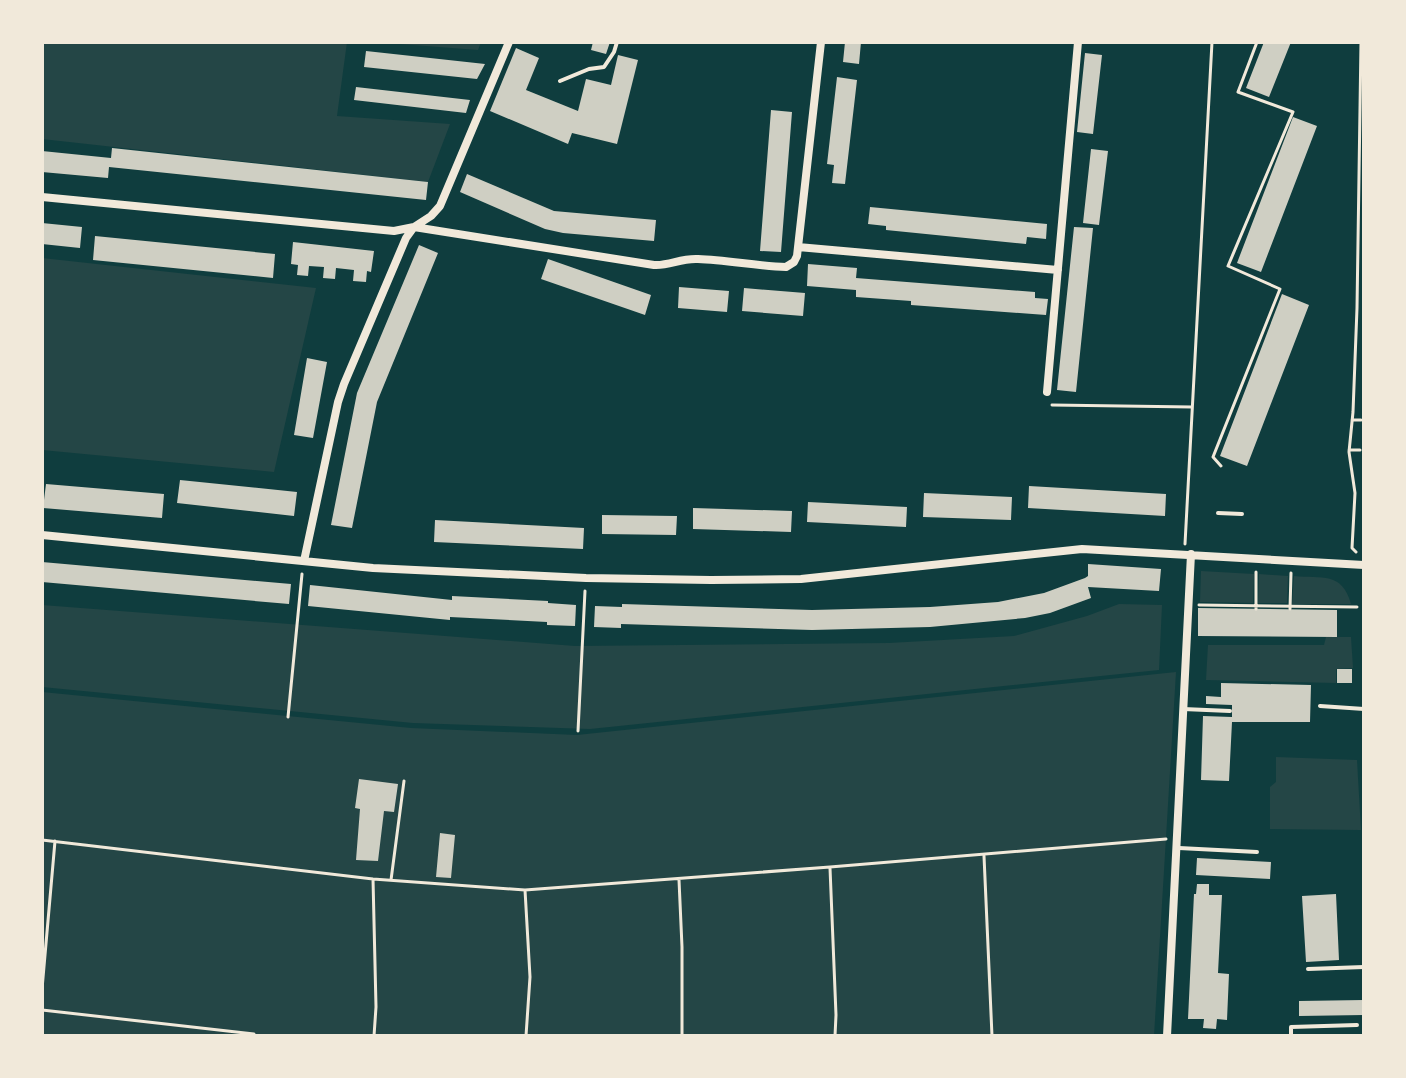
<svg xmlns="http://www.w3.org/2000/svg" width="1406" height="1078" viewBox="0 0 1406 1078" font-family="Signika,sans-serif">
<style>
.green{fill:#244646}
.building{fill:#cfcfc3}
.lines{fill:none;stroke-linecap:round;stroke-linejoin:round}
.path{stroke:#f1e9da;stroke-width:3}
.service{stroke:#f1e9da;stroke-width:4}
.minor{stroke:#f1e9da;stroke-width:8}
</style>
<rect width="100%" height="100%" fill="#0f3d3e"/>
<path class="green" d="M42,42H347L337,116L450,124L428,182L42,139Z
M374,42H481L478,50Z
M42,258L316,288L274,472L42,450Z
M1201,571L1254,574L1253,603L1200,602Z
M1259,574L1288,576L1287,603H1258Z
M1294,576C1322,579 1342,571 1351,604H1292Z
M1119,604L1162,605L1159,670L590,729L413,723L42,687V605L575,646L889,643L1014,636L1087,616Z
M1326,637H1351L1353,668L1336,669V683L1206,680L1208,645H1324Z
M1176,672L1154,1036H42V692L411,728L577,735Z
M1276,757L1357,760L1361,830L1270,829V787L1276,782Z"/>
<path class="building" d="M593,42H610L606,54L591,50Z
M845,42H861L859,64L843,62Z
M1264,42H1291L1269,97L1246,88Z
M516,48L539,58L526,90L578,111L586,79L611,85L618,55L638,60L617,144L572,133L568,144L490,111Z
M366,51L485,64L477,79L364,67Z
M1085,53L1102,55L1093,134L1077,132Z
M837,77L857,80L845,184L832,183L834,165L827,164Z
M356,87L470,100L466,113L354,100Z
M771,110L792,112L781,252L760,251Z
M1293,117L1317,126L1261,272L1237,263Z
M112,148L428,182L426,200L109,167L108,178L42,172V151L111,158Z
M1091,149L1108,151L1099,225L1083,223Z
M467,174L554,211L656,220L654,241L563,233L545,229L460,192Z
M870,207L1047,224L1046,239L1027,237L1026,244L886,230V226L868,224Z
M42,223L82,227L80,248L42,244Z
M1074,227L1093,228L1076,392L1057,390Z
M95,236L275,254L273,278L93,260Z
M293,242L374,251L371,272L367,271L366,282L353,281L354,270L336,268L335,279L323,278L324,267L309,266L308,276L297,275L298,265L291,264Z
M419,245L438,253L377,402L352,528L331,525L357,393Z
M548,259L651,295L645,315L541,279Z
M808,264L857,268L856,278L1035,292V298L1048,299L1046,315L911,305V301L856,297V290L807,286Z
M679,287L729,291L727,312L678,308Z
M744,288L805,293L803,316L742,311Z
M1282,294L1309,305L1247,466L1220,456Z
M307,358L327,362L313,438L294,435Z
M180,480L297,492L294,516L177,503Z
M46,484L164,494L162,518L43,508Z
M1029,486L1166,494L1165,516L1028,508Z
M924,493L1012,497L1011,520L923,517Z
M808,502L907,507L906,527L807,522Z
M693,508L792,511L791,532L693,529Z
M602,515L677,516L676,535L602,534Z
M435,520L584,528L583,549L434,542Z
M42,562L291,584L289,604L42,582Z
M1088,564L1161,569L1159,591L1088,587L1091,598L1050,613L1025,618L930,627L812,630L621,624V628L594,627L595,606L622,607V604L812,610L930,607L998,602L1044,593L1085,578L1088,576Z
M310,585L452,600V596L548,601V603L576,605L575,626L547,625V622L450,617V620L308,606Z
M1198,608L1337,610V637L1198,636Z
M1337,669H1352V683H1337Z
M1221,683L1311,685L1310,722H1232L1229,781L1201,780L1203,716L1232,717V705L1206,704V696L1221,697Z
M359,779L398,784L394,812L384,811L378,861L356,860L360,809L355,808Z
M440,833L455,835L451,878L436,877Z
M1197,858L1271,862L1270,879L1196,875Z
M1197,884H1209V895H1222L1218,973L1229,974L1227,1020L1217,1019L1216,1029L1203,1028L1204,1019H1188L1194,894H1196Z
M1336,894L1339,960L1306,962L1302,896Z
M1364,1000V1015L1299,1016V1001Z"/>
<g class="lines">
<path class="path" d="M1052,405L1192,407
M1352,420H1361
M1349,450H1360
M1221,466L1213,457L1280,289L1228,266L1293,112L1238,92L1257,42
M1185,544L1212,42
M1356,552L1352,548L1355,493L1349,452L1353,412L1357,308L1361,42
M1199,605L1357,607
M1256,609V572
M1290,609L1291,573
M288,717L302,574
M578,731L585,591
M42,840L373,879L525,890L830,867L1166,839
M984,856L992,1036
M830,868L836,1015L835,1036
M373,879L376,1007L374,1036
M391,880L404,781
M679,880L682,947V1036
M525,890L530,977L526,1036
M42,989L55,841
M42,1010L254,1034"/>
<path class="service" d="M560,81L589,69L604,67L614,52L617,42
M1218,513L1242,514
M1320,706L1364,709
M1183,709L1230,711
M1179,848L1257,852
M1308,969L1364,967
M1291,1036V1027L1357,1025"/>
<path class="minor" d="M42,197L394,231L414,227L654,265C670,266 680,258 698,259C727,260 757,266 786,267L794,262L797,256L821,42
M798,247L1058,270
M1047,392L1078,42
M42,535L373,568L586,578L711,580L801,579L1082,549L1364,565
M304,561L338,402L344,384L406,238L414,227L431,216L440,206L509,42
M1167,1036L1191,554"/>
</g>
<rect width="1406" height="1078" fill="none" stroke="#f1e9da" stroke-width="88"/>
</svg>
